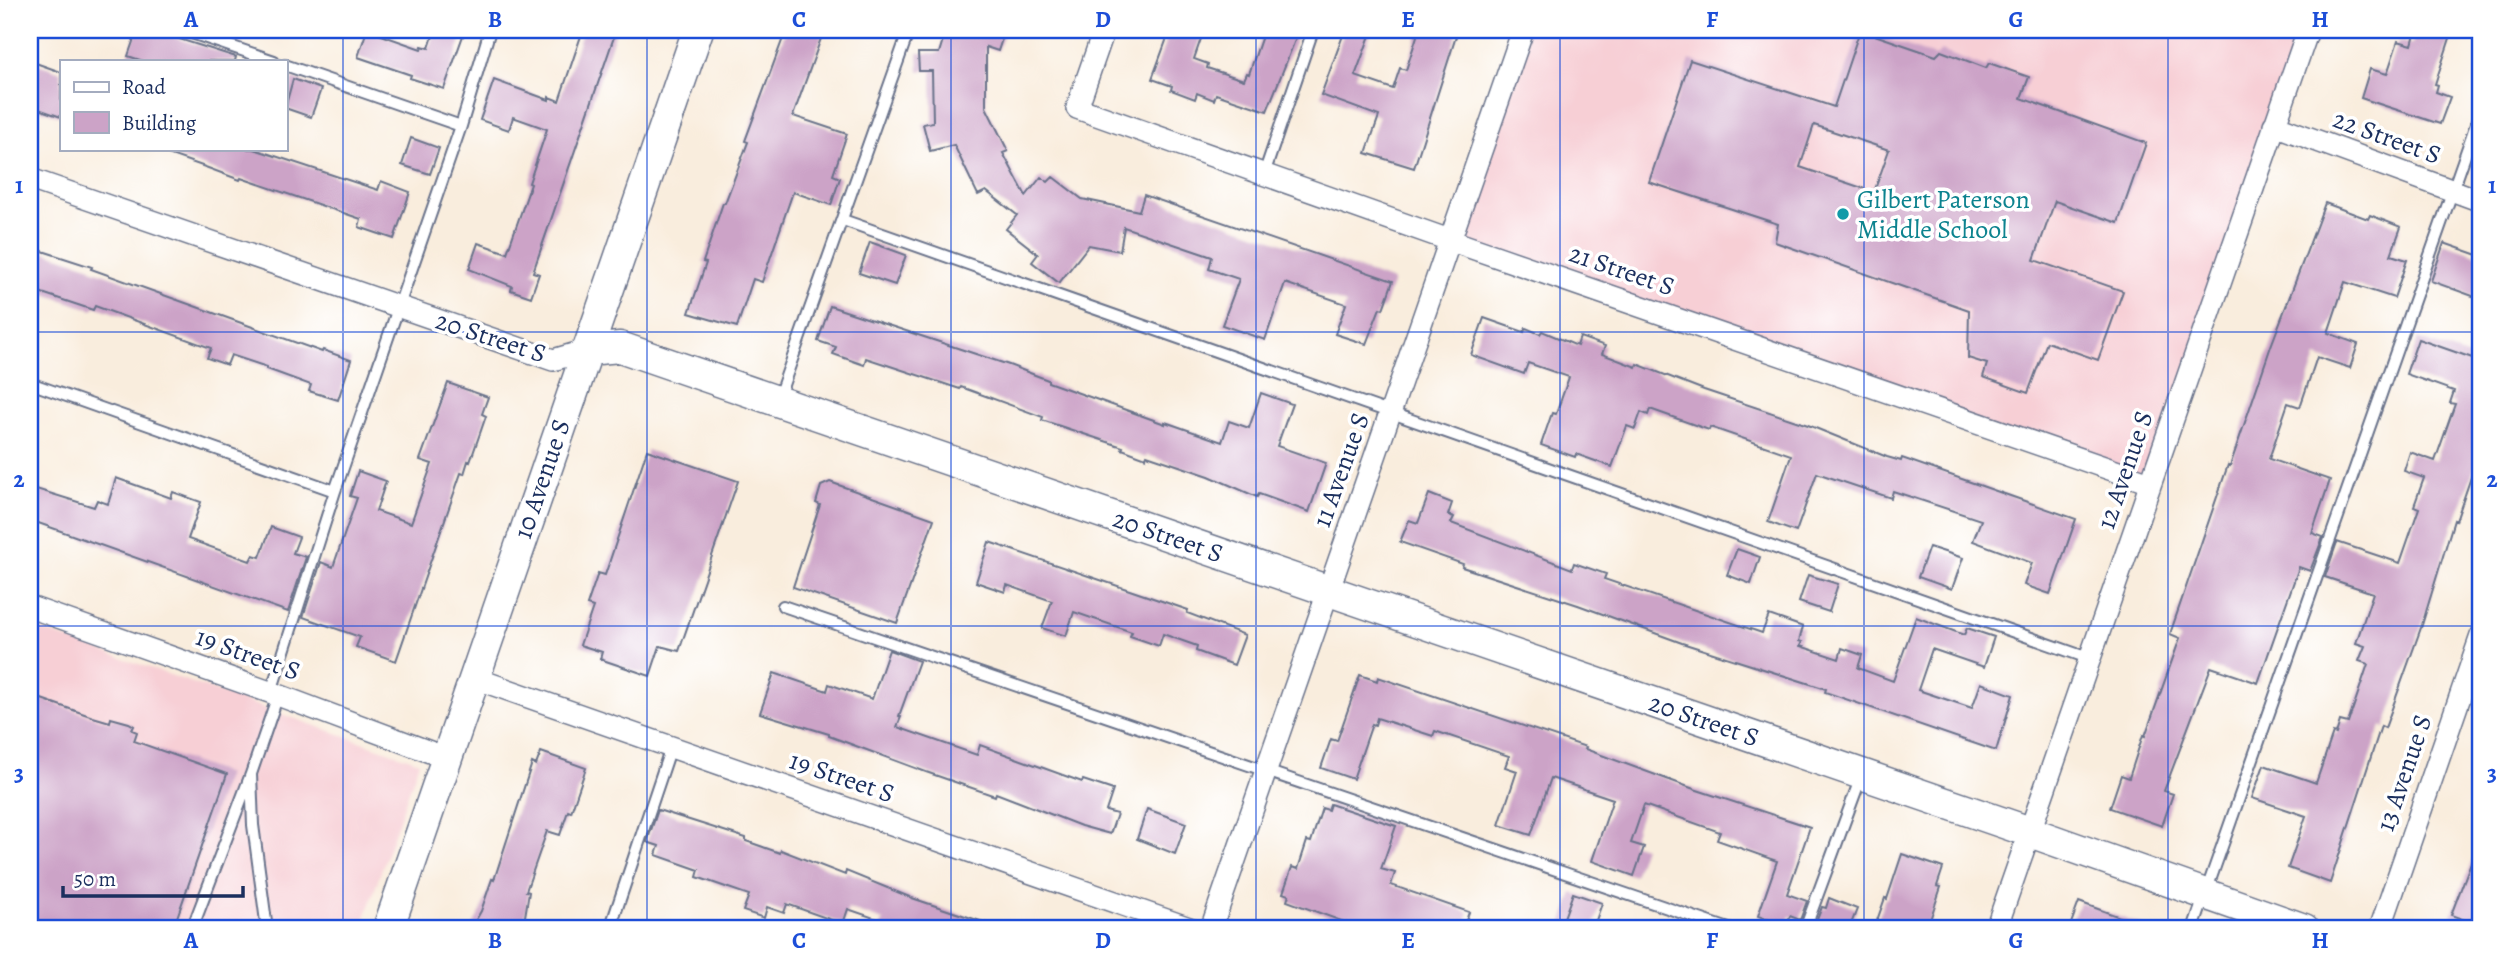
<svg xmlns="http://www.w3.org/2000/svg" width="2511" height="959" viewBox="0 0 2511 959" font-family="Alegreya,serif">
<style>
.built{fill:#f7cfd5}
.building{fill:#cca3c7;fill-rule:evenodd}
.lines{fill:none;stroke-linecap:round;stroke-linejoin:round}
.lane-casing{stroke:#69728a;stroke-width:14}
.street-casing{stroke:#69728a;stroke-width:24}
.secondary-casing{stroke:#69728a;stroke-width:33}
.lane{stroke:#fff;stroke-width:10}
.street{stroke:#fff;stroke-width:21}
.secondary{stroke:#fff;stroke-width:30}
.grid{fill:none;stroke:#1d4ed8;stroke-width:2;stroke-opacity:0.55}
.culture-dot{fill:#0f9aa8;stroke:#fff;stroke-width:2.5}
.labels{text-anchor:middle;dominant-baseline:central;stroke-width:7;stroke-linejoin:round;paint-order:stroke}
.street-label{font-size:26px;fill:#1b2f5e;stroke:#fff}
.culture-label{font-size:26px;fill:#0d838f;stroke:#fff;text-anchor:start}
.neatline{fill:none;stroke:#1d4ed8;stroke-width:2.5}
.grid-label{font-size:23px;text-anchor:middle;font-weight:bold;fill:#1d4ed8}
</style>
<rect width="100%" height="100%" fill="#fff"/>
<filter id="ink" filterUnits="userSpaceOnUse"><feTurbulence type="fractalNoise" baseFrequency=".0143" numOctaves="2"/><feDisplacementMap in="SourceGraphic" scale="14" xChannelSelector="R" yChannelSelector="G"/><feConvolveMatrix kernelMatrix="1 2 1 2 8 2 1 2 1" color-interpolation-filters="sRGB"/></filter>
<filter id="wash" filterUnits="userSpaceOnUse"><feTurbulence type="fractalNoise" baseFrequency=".00686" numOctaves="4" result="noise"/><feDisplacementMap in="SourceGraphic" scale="28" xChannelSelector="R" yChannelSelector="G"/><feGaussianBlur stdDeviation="1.57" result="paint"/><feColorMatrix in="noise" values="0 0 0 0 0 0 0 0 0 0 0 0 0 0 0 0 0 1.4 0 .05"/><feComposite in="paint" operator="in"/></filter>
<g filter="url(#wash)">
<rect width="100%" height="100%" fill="#f9eddd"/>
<path class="built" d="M1523,30H2308L2150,483L1449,240Z
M30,626L419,762L361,929H30Z"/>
<g id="blocks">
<path class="building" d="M137,30H151L236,57L235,61H143L128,56Z
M367,30L421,49L422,46L429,48L435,30H465L444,89L410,78L411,75L358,57Z
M583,30H615V34L533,272L539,274L531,297L511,290L512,286L469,269L478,243L507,253L531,184L529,183L547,129L513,117L509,130L480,120L494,80L549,100V97L559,101Z
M786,30H824L793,116L847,134L833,175L840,178L831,205L793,192L762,282L753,279L737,327L689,313L706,263L703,262L723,203H725L748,142L745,141Z
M946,30H1005L998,51L986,47V107L1008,151L1003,153L1026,196L1041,177L1048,182L1053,177L1082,199L1139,211L1144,195L1393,281L1383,309L1380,308L1366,344L1335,334L1346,304L1285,283L1265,340L1222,325L1239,279L1209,269L1212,257L1124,227L1120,251L1089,245L1059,283L1032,262L1038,254L1006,229L1017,215L986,191L978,195L954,145L930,151L923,124L933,122L932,71H919L918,53H939Z
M1170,30H1204L1194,59L1208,64L1207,68L1244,80L1247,73L1249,74L1264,30H1299L1267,111L1216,94L1214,100L1197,93L1195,99L1171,90L1172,86L1152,79Z
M1345,30H1372L1355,76L1393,89L1400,68L1406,70L1419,30H1458L1414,168L1366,153L1379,116L1321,95Z
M1860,30L1936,56L1941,51L1986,68L1989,63L2029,77L2021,98L2146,143L2118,223L2055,201L2034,260L2123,291L2098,360L2047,342L2028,393L1983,377L1987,364L1968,358L1969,310L1775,242L1778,224L1649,182L1690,60L1834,107ZM1814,125L1889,150L1874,192L1800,167Z
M2416,30H2438L2451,35L2435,84L2438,85L2436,92L2450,97L2440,124L2361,98L2370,69L2387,74L2398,41L2412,45Z
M30,61L61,72V117L30,106Z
M293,79L321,89L311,117L285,108Z
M411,138L439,148L430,174L402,165Z
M163,149H254L378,190L381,181L410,192L394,239L359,227L361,219L241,178L240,180L208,168L162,152Z
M2325,203L2368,219L2370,215L2401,227L2391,255L2407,260L2394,298L2345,282L2328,333L2358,344L2350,368L2317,357L2300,407L2288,403L2269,459L2330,480L2312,533L2323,537L2310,571L2299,567L2258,683L2211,667L2164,791L2173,794L2162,826L2110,808L2121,775L2129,778L2143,735L2145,736L2180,638L2170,634L2182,599L2228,465L2230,466L2271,346Z
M870,242L906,255L895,285L859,273Z
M2444,243L2481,256V299L2431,281Z
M30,247L92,267L91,269L322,352L323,350L351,360L338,400L309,391L311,385L267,369V367L231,355L227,365L207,358L211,348L95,306L93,310L30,289Z
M830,306L1009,365L1048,380V382L1165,424V422L1222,442L1229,421L1249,428L1261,393L1292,404L1277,446L1326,463L1309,512L1259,494L1257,497L1209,476L1147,455L1146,458L1122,449L1123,447L1042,420L1043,417L961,387L960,389L866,358L864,365L833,354L836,347L818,341Z
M1484,318L1524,332L1526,328L1540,334L1542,331L1577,346L1580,337L1605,346L1602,354L1636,367L1637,364L1704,390L1808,425L1887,457L1901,461L1902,458L2076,519L2050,594L2024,585L2032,563L1973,541L1981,520L1893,491L1891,498L1817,473L1796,532L1768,522L1791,455L1710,427L1709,430L1650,409L1648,415L1641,412L1635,429L1627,426L1612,467L1576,454L1575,457L1541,445L1552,413L1556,414L1569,377L1528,363L1524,374L1471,355Z
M2418,339L2481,361V448L2456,521L2454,520L2422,625L2385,728L2381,726L2330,883L2288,868L2306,816L2252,798L2264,765L2316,783L2333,733L2336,734L2340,721L2348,723L2368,664L2359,661L2365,646L2356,643L2373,593L2325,577L2337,542L2400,563L2419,508L2414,506L2424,478L2404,471L2410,452L2435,461L2455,404L2450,403L2454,391L2406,374Z
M448,383L488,397L482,414L486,416L470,462L468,461L464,474L461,473L396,661L356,647L360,637L303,617L321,562L333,567L357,498L350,496L358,471L386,481L376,511L411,523L432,464L420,460Z
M647,450L738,481L679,651L660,646L650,676L600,659L602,652L580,645L593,607L587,605L598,573L605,575Z
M116,478L171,498L173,492L201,502L188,539L250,561L253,555L260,557L271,527L299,537L293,553L306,557L288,612L30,520V487L94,507L97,500L108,504Z
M830,482L934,519L897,623L793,587L820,505L816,503L821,486Z
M1429,494L1452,503L1448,515L1454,517L1451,523L1572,569L1574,563L1606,574L1604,579L1762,633L1769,615L1803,627L1799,641L1802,642L1800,646L1839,659L1842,648L1862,655L1858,668L1893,681L1916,617L1964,635L1967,628L1994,637L1984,667L1932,649L1918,690L1972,708L1981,683L2013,695L1996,751L1825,692L1826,689L1682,643L1578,605L1462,567L1463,564L1400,542L1409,520L1418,523Z
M989,542L1188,610L1187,613L1245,635L1234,665L1196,651L1197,646L1163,634L1159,646L1130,636L1132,632L1074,612L1066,636L1042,628L1052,601L1007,585L1005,592L976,582Z
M1929,547L1963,558L1952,589L1918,577Z
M1737,549L1760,557L1751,584L1727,575Z
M1808,575L1838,584L1829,612L1799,602Z
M889,650L919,661L899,716L901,717L897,727L977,755L980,745L1082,782L1083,780L1113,790L1106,811L1117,814L1110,834L1081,826L996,793L995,796L926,772L829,736V734L760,713L774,673L827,691L829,684L872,699Z
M1360,675L1377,681L1378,677L1586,747L1585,749L1694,789L1810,827L1787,894L1807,901L1800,920L1790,916L1786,926L1758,916L1777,861L1717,840L1720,832L1644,805L1631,843L1644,847L1634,876L1592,861L1613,799L1551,778L1531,835L1499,825L1517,771L1505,767L1509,756L1435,731L1433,736L1377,718L1375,725L1372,724L1353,779L1321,768L1331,739L1337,741Z
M30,695L93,717L110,722L111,718L129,723L134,726L132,730L137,732L134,741L227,774L173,929H120L105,924L103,929H30Z
M541,752L586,768L571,812L568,811L560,835L547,831L526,891L529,892L523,929H485L473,925L481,911L492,879L494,880L532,763L536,765Z
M1330,804L1396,826L1381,869L1395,873L1391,885L1469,912L1463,929H1363L1287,901L1289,895L1283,893L1292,867L1298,869L1307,841L1311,842L1322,808L1328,810Z
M1147,809L1186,823L1175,854L1137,839Z
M658,810L746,838V841L780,853L781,850L845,875L846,871L912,898L995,926L994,929H880L883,921L848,909L843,924L787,904L784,913L767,907L764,918L743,911L749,895L697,877L699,870L656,855L659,846L647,842Z
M2478,844H2481V926L2451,915Z
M1902,854L1943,868L1937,886L1941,887L1927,929H1874L1885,898L1887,899Z
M1573,893L1602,903L1593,929H1560Z
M1829,898L1857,909L1849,929H1826L1815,925L1822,907L1826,908Z
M2079,902L2147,927V929H2069Z"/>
</g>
</g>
<g filter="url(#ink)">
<use href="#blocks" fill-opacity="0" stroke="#69728a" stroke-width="2"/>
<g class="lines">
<g class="lane-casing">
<path id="lane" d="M183,30L274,61
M285,65L461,126
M1264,174L1313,30
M843,220L2091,659
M30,383L335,491
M778,399L909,30
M783,606L1729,929
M271,692L335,491L461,126L490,30
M251,774L278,695
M195,929V921L251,774L253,825L267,929
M610,929L671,747
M1805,929L1861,777
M2193,929L2481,110"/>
</g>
<g class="street-casing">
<path id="street" d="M1104,30L1077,108L1449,240L2150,483
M2274,125L2481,201
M30,179L553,360L587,350
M30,607L278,695L446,758
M474,678L1192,929
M1211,929L1523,30
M1996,929L2308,30
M2380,929L2481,636"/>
</g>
<g class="secondary-casing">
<path id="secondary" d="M587,350L620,347L2030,832L2304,929
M388,929L698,30"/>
</g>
<use href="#lane" class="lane"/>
<use href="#street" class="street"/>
<use href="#secondary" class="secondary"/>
</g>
</g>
<path class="grid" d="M343,30V929M647,30V929M951,30V929M1256,30V929M1560,30V929M1864,30V929M2168,30V929M30,332H2481M30,626H2481"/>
<circle class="culture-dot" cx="1843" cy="214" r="7"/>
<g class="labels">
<g class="street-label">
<text transform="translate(2387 137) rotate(20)">22 Street S</text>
<text transform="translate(1622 270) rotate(19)">21 Street S</text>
<text transform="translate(491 337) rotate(18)">20 Street S</text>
<text transform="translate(1341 470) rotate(-70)">11 Avenue S</text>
<text transform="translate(2125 470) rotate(-71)">12 Avenue S</text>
<text transform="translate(542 479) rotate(-71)">10 Avenue S</text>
<text transform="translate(1168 536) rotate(19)">20 Street S</text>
<text transform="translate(248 654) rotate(20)">19 Street S</text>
<text transform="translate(1704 720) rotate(19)">20 Street S</text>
<text transform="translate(2404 773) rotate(-71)">13 Avenue S</text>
<text transform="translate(842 777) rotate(19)">19 Street S</text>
</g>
<g class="culture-label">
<text x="1857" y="199">Gilbert Paterson<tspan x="1857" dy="30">Middle School</tspan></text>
</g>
</g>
<rect width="2511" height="959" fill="none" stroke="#fff" stroke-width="77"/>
<rect x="60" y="60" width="228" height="91" fill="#ffffff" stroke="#a4acbf" stroke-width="2"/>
<rect x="74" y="82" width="35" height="10" fill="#ffffff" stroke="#a4acbf" stroke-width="2"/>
<text x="122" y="94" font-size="21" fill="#1b2f5e">Road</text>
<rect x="74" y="112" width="35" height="21" fill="#cca3c7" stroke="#a4acbf" stroke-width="2"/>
<text x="122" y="130" font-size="21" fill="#1b2f5e">Building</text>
<path d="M63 886v10h180v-10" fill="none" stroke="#1b2f5e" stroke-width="3.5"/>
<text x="74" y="886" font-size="21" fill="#1b2f5e" stroke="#ffffff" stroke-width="5" paint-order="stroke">50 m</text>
<rect x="38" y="38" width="2434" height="882" class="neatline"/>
<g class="grid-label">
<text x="191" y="27">A</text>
<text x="495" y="27">B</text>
<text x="799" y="27">C</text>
<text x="1103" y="27">D</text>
<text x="1408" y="27">E</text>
<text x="1712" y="27">F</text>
<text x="2016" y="27">G</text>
<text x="2320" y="27">H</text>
<text x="19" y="193">1</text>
<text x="2492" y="193">1</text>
<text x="19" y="487">2</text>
<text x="2492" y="487">2</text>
<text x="19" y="781">3</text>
<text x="2492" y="781">3</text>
<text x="191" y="948">A</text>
<text x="495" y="948">B</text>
<text x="799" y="948">C</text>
<text x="1103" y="948">D</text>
<text x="1408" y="948">E</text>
<text x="1712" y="948">F</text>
<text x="2016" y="948">G</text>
<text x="2320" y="948">H</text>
</g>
</svg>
